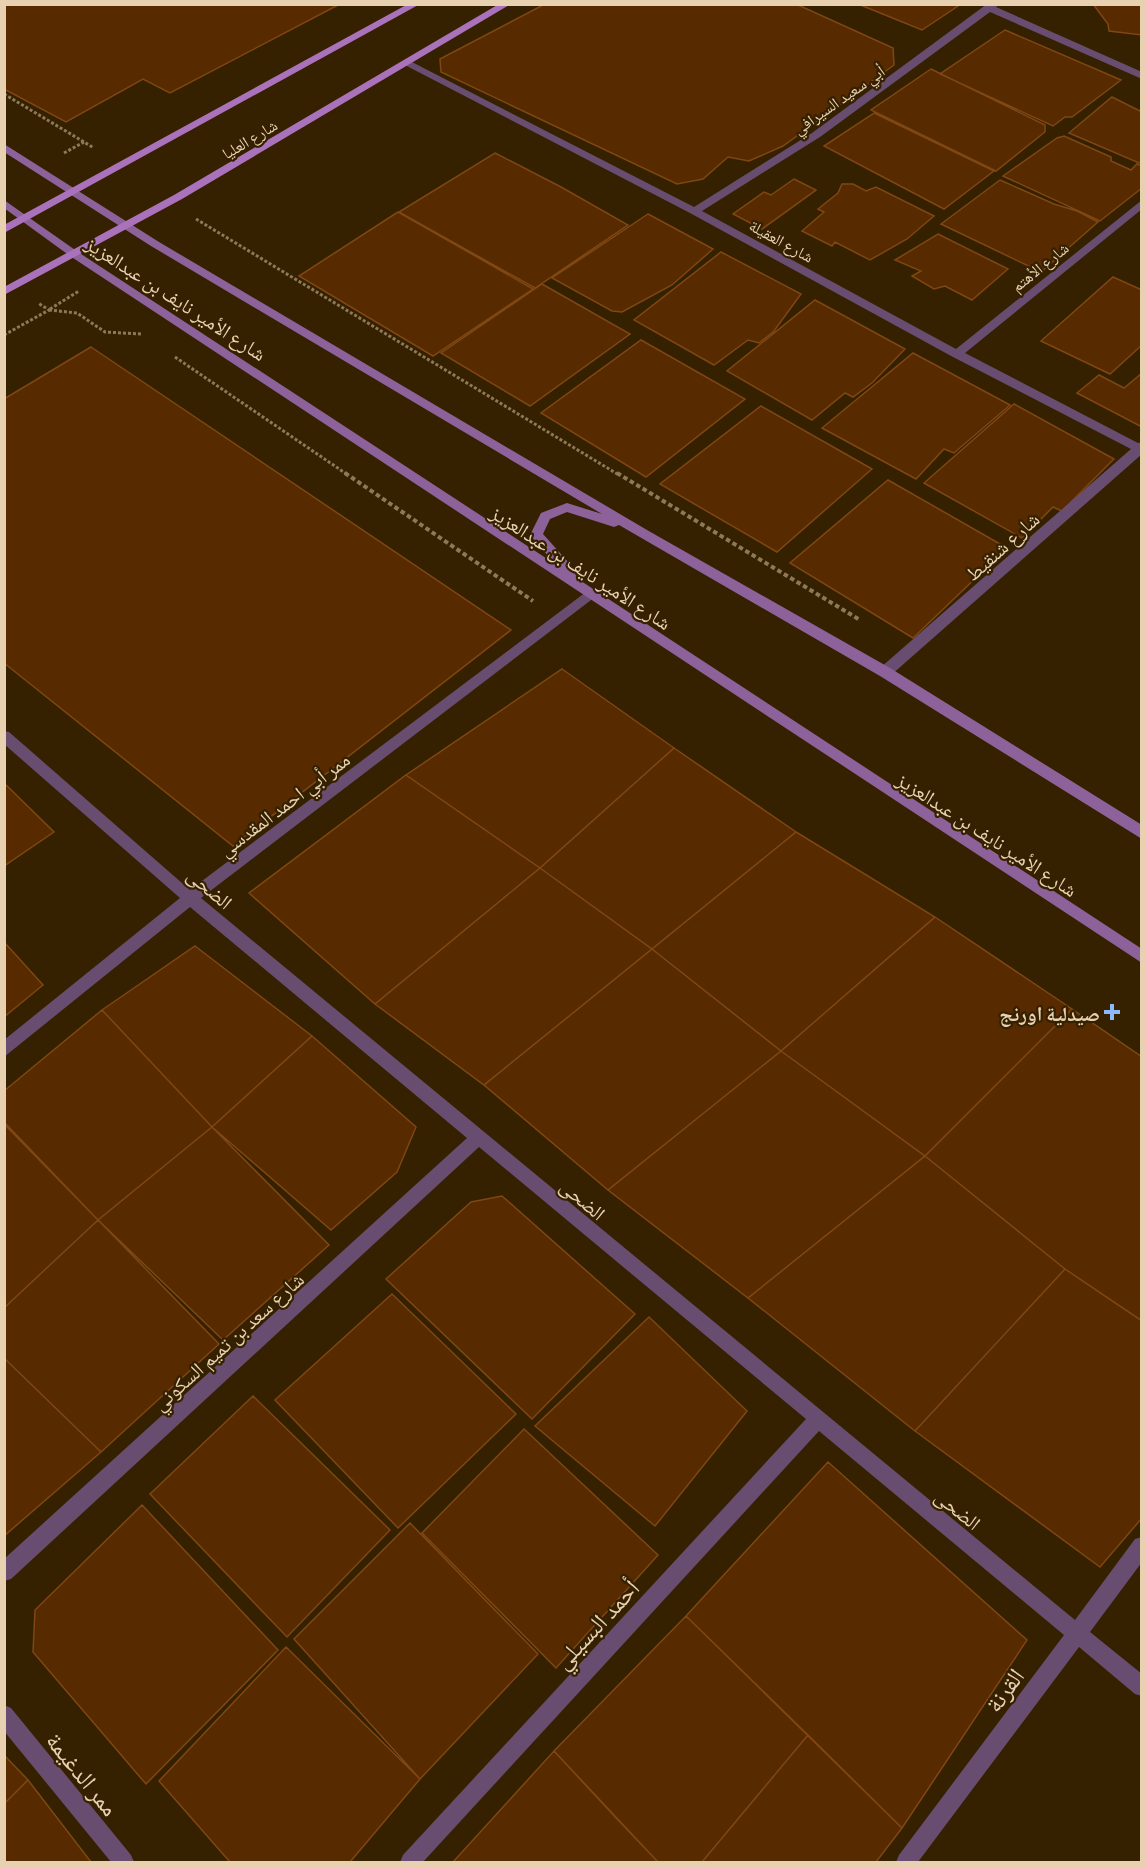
<svg xmlns="http://www.w3.org/2000/svg" width="1146" height="1867" viewBox="0 0 1146 1867" font-family="Literata,'Noto Naskh Arabic',serif">
<style>
.building{fill:#572a00;stroke:#7f4713;stroke-width:1.5}
.lines{fill:none;stroke-linecap:round;stroke-linejoin:round}
.path-far1{stroke:#8d7858;stroke-width:3;stroke-dasharray:3 2;stroke-linecap:butt}
.path{stroke:#8d7858;stroke-width:4;stroke-dasharray:4.5 3;stroke-linecap:butt}
.street{fill:#684d70;fill-rule:evenodd}
.secondary{fill:#8d629b;fill-rule:evenodd}
.primary{fill:#aa72bb;fill-rule:evenodd}
.poi-dot{fill:#8cb9fc;stroke:#352100;stroke-width:2}
.labels{text-anchor:middle;dominant-baseline:central;stroke-width:4.5;stroke-linejoin:round;paint-order:stroke}
.far-street-label{font-size:16px;fill:#e7d1b1;stroke:#352100}
.street-label{font-size:20px;fill:#e7d1b1;stroke:#352100}
.poi-label{font-size:20px;font-weight:bold;fill:#e7d1b1;stroke:#352100;text-anchor:end}
.near-street-label{font-size:24px;fill:#e7d1b1;stroke:#352100}
</style>
<rect width="100%" height="100%" fill="#352100"/>
<path class="building" d="M4,4H340L170,93L143,79L66,122L4,89Z
M545,4H796L893,48L894,65L783,146L749,161L728,157L703,179L677,184L441,72L440,59Z
M858,4H961L922,30Z
M1093,4H1142V35L1109,31L1108,24Z
M1005,30L1121,80L1072,117H1065L1053,126L940,74Z
M931,69L1045,125V132L996,171L871,110Z
M1112,97L1142,112V161L1139,163L1069,133Z
M874,113L994,171L944,209L824,146Z
M1064,136L1111,157V161L1131,170L1137,164L1142,166V188L1100,221L1003,176L1057,138Z
M495,153L561,187L628,225L535,288L399,212Z
M794,179L816,190L762,229L733,214L764,192L771,195Z
M1000,180L1054,204L1077,211L1098,222L1041,272L941,224Z
M842,184H853L866,191L876,187L934,216L907,239L870,260L835,242L832,246L802,231L824,212L818,209L838,193Z
M398,212L533,289L433,356L299,276Z
M648,214L713,249L672,285L622,312L612,311L552,278Z
M938,234L1008,269L972,300L945,286L934,289L912,276L921,271L895,260Z
M721,252L801,294L774,331L759,343L748,340L714,365L634,320Z
M1113,277L1142,290V345L1110,374L1041,341Z
M542,284L630,334L530,406L441,353Z
M815,300L905,349L872,383L853,397L845,393L812,420L727,371Z
M641,340L745,399L646,477L541,413Z
M91,347L511,630L233,846L4,663V399Z
M913,353L1010,405L954,453L944,449L916,479L822,428Z
M1142,373V427L1077,393L1099,375L1124,388Z
M1014,404L1114,459L1062,511L1053,507L1022,538L924,483Z
M761,406L872,469L777,552L660,484Z
M888,480L1007,548L913,638L790,563Z
M562,669L674,748L540,868L406,775Z
M674,748L796,832L652,949L540,868Z
M406,775L540,868L375,1004L249,893Z
M4,783L54,832L4,866Z
M796,832L935,917L781,1051L652,949Z
M540,868L652,949L484,1085L375,1004Z
M935,917L1072,1009L925,1156L781,1051Z
M4,942L43,985L4,1017Z
M195,946L312,1036L212,1127L102,1010Z
M652,949L781,1051L608,1190L484,1085Z
M1072,1009L1142,1057V1321L1065,1269L925,1156Z
M102,1010L212,1127L98,1220L4,1122V1091Z
M312,1036L416,1127L397,1172L331,1230L212,1127Z
M781,1051L925,1156L748,1298L608,1190Z
M4,1124L98,1220L4,1308Z
M212,1127L329,1245L223,1340L98,1220Z
M925,1156L1065,1269L915,1431L748,1298Z
M502,1196L635,1314L532,1419L386,1279L471,1202Z
M98,1220L219,1344L101,1452L4,1358V1308Z
M1065,1269L1142,1321V1518L1100,1567L915,1431Z
M392,1294L516,1414L398,1528L275,1400Z
M649,1317L747,1411L655,1526L535,1426Z
M4,1358L101,1452L4,1536Z
M253,1396L390,1530L287,1637L150,1494Z
M524,1429L658,1555L556,1668L422,1533Z
M828,1462L1027,1640L902,1828L686,1616Z
M142,1505L278,1650L146,1784L33,1652L35,1610Z
M410,1523L538,1654L420,1779L294,1639Z
M686,1616L808,1735L702,1862H658L554,1751Z
M286,1647L420,1779L350,1862H230L159,1781Z
M808,1735L902,1828L876,1862H702Z
M554,1751L617,1819L658,1862H453Z
M4,1755L28,1780L4,1804Z
M28,1780L91,1862H4V1804Z"/>
<g class="lines">
<path class="path-far1" d="M4,94L94,148
M64,153L84,142
M196,219L619,475
M50,309L79,291
M49,310L77,313L105,332L141,334
M4,335L49,310L38,303
M175,357L348,475"/>
<path class="path" d="M345,473L533,601
M617,473L860,620"/>
<path class="street" d="M987,4H998L996,7L1142,72V79L990,12L820,137L702,211L956,349L1142,200V209L965,353L1138,443L1142,442V454L890,676L885,677L878,672L880,668L1131,449L953,357L690,213L401,63L410,61L694,207L812,133Z
M590,589L597,594L595,597L201,898L1075,1620L1135,1539L1142,1537V1562L1090,1632L1142,1674V1696L1135,1694L1079,1647L918,1862H896L899,1855L1064,1635L819,1431L423,1862H400L403,1855L806,1419L479,1147L11,1579L4,1581V1559L467,1138L190,907L4,1057V1040L180,898L4,744V731L9,732L190,890Z
M4,1705L11,1708L131,1855L134,1862H111L4,1731Z"/>
<path class="secondary" d="M4,144L159,242L647,530L890,668L1142,825V839L880,676L619,525L614,527L567,512L550,519L543,534L578,573L579,576L578,579L1142,949V963L70,256L4,208V200L78,252L555,564L530,535L541,513L567,503L602,514L151,246L4,152Z"/>
<path class="primary" d="M408,4H420L4,233V225Z
M499,4H511L182,199L4,295V287L174,195Z"/>
</g>
<path class="poi-dot" d="M1109 1003h6v6h6v6h-6v6h-6v-6h-6v-6h6z"/>
<g class="labels">
<g class="far-street-label">
<text transform="translate(838 99) rotate(-35)">أبي سعيد السيرافي</text>
<text transform="translate(249 138) rotate(-31)">شارع العليا</text>
<text transform="translate(782 240) rotate(29)">شارع العقيلة</text>
<text transform="translate(1039 266) rotate(-39)">شارع الأهتم</text>
</g>
<g class="street-label">
<text transform="translate(177 297) rotate(33)">شارع الأمير نايف بن عبدالعزيز</text>
<text transform="translate(1001 545) rotate(-42)">شارع شنقيط</text>
<text transform="translate(582 566) rotate(33)">شارع الأمير نايف بن عبدالعزيز</text>
<text transform="translate(283 803) rotate(-37)">ممر أبي احمد المقدسي</text>
<text transform="translate(988 833) rotate(33)">شارع الأمير نايف بن عبدالعزيز</text>
<text transform="translate(211 887) rotate(40)">الضحى</text>
<text transform="translate(584 1198) rotate(40)">الضحى</text>
<text transform="translate(227 1340) rotate(-42)">شارع سعد بن تميم السكوني</text>
<text transform="translate(959 1508) rotate(39)">الضحى</text>
</g>
<g class="poi-label">
<text x="1100" y="1012">صيدلية اورنج</text>
</g>
<g class="near-street-label">
<text transform="translate(595 1623) rotate(-47)">أحمد البسيلي</text>
<text transform="translate(1003 1689) rotate(-54)">القرنة</text>
<text transform="translate(84 1773) rotate(51)">ممر الدغيمة</text>
</g>
</g>
<rect width="1146" height="1867" fill="none" stroke="#e7d1b1" stroke-width="12"/>
</svg>
